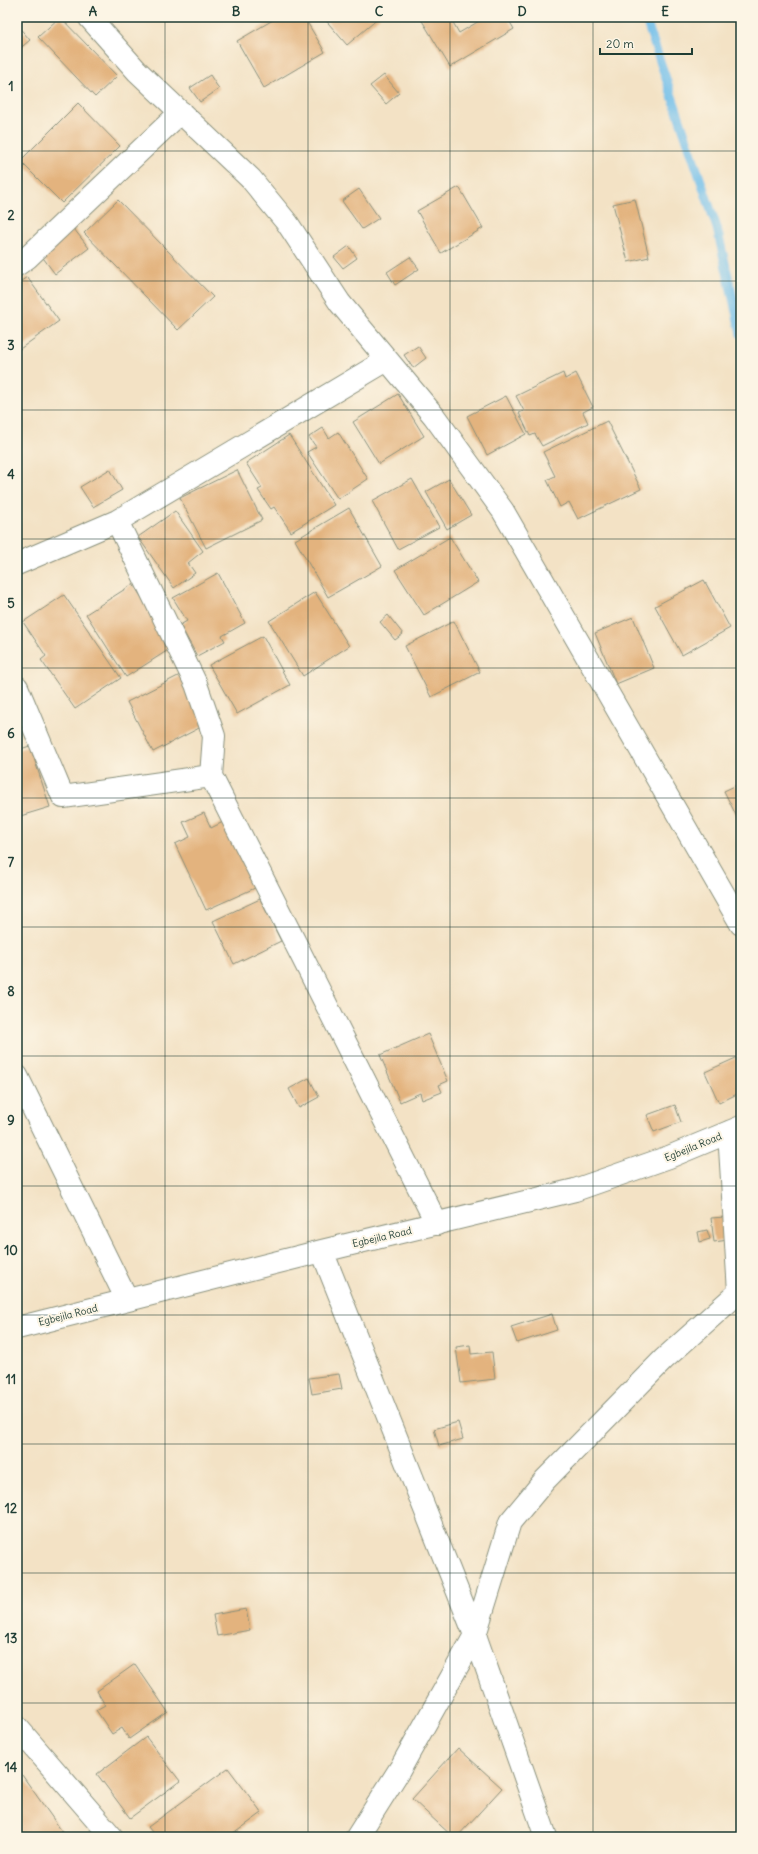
<svg xmlns="http://www.w3.org/2000/svg" width="758" height="1854" viewBox="0 0 758 1854" font-family="Delius,sans-serif">
<style>
.lines{fill:none;stroke-linecap:round;stroke-linejoin:round}
.stream{stroke:#70beea;stroke-width:9}
.building{fill:#e3b37e}
.minor-casing{stroke:#89907c;stroke-width:24}
.minor{stroke:#fff;stroke-width:22}
.grid{fill:none;stroke:#1f3d34;stroke-width:1;stroke-opacity:0.55}
.labels{text-anchor:middle;dominant-baseline:central;stroke-width:4;stroke-linejoin:round;paint-order:stroke}
.street-label{font-size:10px;fill:#1f3d34;stroke:#fcf5e5}
.neatline{fill:none;stroke:#1f3d34;stroke-width:1.5}
.grid-label{font-size:13px;text-anchor:middle;font-weight:bold;fill:#1f3d34}
</style>
<rect width="100%" height="100%" fill="#fcf5e5"/>
<filter id="ink" filterUnits="userSpaceOnUse"><feTurbulence type="fractalNoise" baseFrequency=".025" numOctaves="2"/><feDisplacementMap in="SourceGraphic" scale="8" xChannelSelector="R" yChannelSelector="G"/><feConvolveMatrix kernelMatrix="1 2 1 2 8 2 1 2 1" color-interpolation-filters="sRGB"/></filter>
<filter id="wash" filterUnits="userSpaceOnUse"><feTurbulence type="fractalNoise" baseFrequency=".012" numOctaves="4" result="noise"/><feDisplacementMap in="SourceGraphic" scale="16" xChannelSelector="R" yChannelSelector="G"/><feGaussianBlur stdDeviation="0.9" result="paint"/><feColorMatrix in="noise" values="0 0 0 0 0 0 0 0 0 0 0 0 0 0 0 0 0 1.4 0 .05"/><feComposite in="paint" operator="in"/></filter>
<g filter="url(#wash)">
<rect width="100%" height="100%" fill="#f3e2c5"/>
<g class="lines">
<path class="stream" d="M645,17L717,228L741,334"/>
</g>
<g id="blocks">
<path class="building" d="M60,17L117,76L95,97L38,37Z
M278,17H304L325,52L264,88L237,41Z
M323,17H380L347,45Z
M424,17H450L459,33L486,17H507L514,29L450,67L421,19Z
M17,25L30,40L17,51Z
M210,75L219,89L200,102L190,88Z
M384,75L399,93L386,104L370,86Z
M78,103L120,146L62,203L20,161Z
M459,187L483,228L441,253L417,211Z
M359,189L379,218L362,229L342,201Z
M635,199L649,257L628,262L613,204Z
M118,200L213,297L178,330L84,233Z
M74,229L89,248L55,274L41,255Z
M349,246L357,258L343,268L334,257Z
M410,257L419,269L395,285L387,272Z
M27,277L59,321L17,351V284Z
M418,346L426,358L413,368L404,355Z
M563,373L565,379L576,373L593,407L583,412L588,423L542,446L535,434L530,436L519,413L524,411L516,396Z
M398,394L424,436L379,464L353,422Z
M506,396L526,434L487,455L467,416Z
M607,421L641,489L578,519L569,502L560,507L547,480L555,476L543,452Z
M323,428L329,438L338,432L368,479L338,499L307,452L316,447L309,437Z
M289,435L334,505L291,532L274,507L271,509L258,490L262,488L246,463Z
M110,469L122,490L93,507L80,487Z
M237,470L262,520L206,548L180,498Z
M412,479L439,527L398,549L372,501Z
M449,479L471,515L447,529L426,492Z
M349,508L382,566L328,597L295,540Z
M175,511L203,551L188,563L195,573L174,588L138,537Z
M450,537L478,582L424,615L395,570Z
M218,573L245,623L222,636L225,641L197,656L180,625L187,621L173,598Z
M704,580L730,628L682,655L655,606Z
M133,584L173,647L126,677L86,614Z
M315,592L349,646L303,676L269,621Z
M64,595L121,678L75,709L41,660L46,656L23,622Z
M388,615L403,634L395,640L380,622Z
M633,617L654,668L616,684L595,633Z
M454,621L480,672L431,697L405,646Z
M263,636L290,685L237,714L209,665Z
M180,675L205,725L153,752L127,702Z
M30,746L50,807L17,817V750Z
M741,783V825L724,791Z
M204,813L211,828L225,821L255,888L206,910L175,844L190,837L183,822Z
M260,899L281,941L234,964L213,921Z
M428,1034L448,1081L439,1085L442,1092L422,1100L420,1093L400,1102L380,1055Z
M738,1057L741,1064V1092L719,1103L705,1072Z
M309,1078L319,1097L299,1108L289,1089Z
M675,1105L681,1122L654,1132L647,1115Z
M725,1217L728,1240L714,1242L711,1218Z
M707,1230L710,1239L700,1242L698,1232Z
M552,1314L557,1330L517,1343L511,1327Z
M470,1345L471,1354L492,1352L495,1379L461,1383L456,1347Z
M339,1374L342,1389L312,1394L309,1378Z
M458,1422L463,1439L439,1446L434,1429Z
M246,1609L250,1630L217,1636L213,1615Z
M135,1664L168,1712L129,1739L122,1728L112,1734L96,1710L105,1705L97,1691Z
M146,1737L180,1781L130,1818L97,1774Z
M458,1748L502,1788L457,1837H453L412,1799Z
M17,1768L66,1837H17Z
M228,1768L262,1813L229,1837H156L148,1827Z"/>
</g>
</g>
<g filter="url(#ink)">
<use href="#blocks" fill-opacity="0" stroke="#89907c" stroke-width="1"/>
<g class="lines">
<g class="minor-casing">
<path id="minor" d="M89,17L137,71L251,179L288,224L340,303L434,416L503,511L741,924
M17,265L27,258L181,112
M117,521L196,684L214,736L211,776L437,1224
M17,564L117,521L387,360
M17,687L63,797L211,776
M17,1076L127,1300
M322,1251L475,1635L546,1837
M17,1328L322,1251L575,1190L669,1157L741,1127
M17,1727L112,1837
M357,1837L400,1769L475,1635L510,1522L545,1480L664,1359L739,1292L729,1132"/>
</g>
<use href="#minor" class="minor"/>
</g>
</g>
<path class="grid" d="M165,17V1837M308,17V1837M450,17V1837M593,17V1837M17,151H741M17,281H741M17,410H741M17,539H741M17,668H741M17,798H741M17,927H741M17,1056H741M17,1186H741M17,1315H741M17,1444H741M17,1573H741M17,1703H741"/>
<g class="labels">
<g class="street-label">
<text transform="translate(693 1147) rotate(-22)">Egbejila Road</text>
<text transform="translate(382 1237) rotate(-13)">Egbejila Road</text>
<text transform="translate(68 1315) rotate(-14)">Egbejila Road</text>
</g>
</g>
<rect width="758" height="1854" fill="none" stroke="#fcf5e5" stroke-width="44"/>
<path d="M600 48v6h92v-6" fill="none" stroke="#1f3d34" stroke-width="2"/>
<text x="606" y="48" font-size="12" fill="#1f3d34" stroke="#fcf5e5" stroke-width="3" paint-order="stroke">20 m</text>
<rect x="22" y="22" width="714" height="1810" class="neatline"/>
<g class="grid-label">
<text x="93" y="16">A</text>
<text x="236" y="16">B</text>
<text x="379" y="16">C</text>
<text x="522" y="16">D</text>
<text x="665" y="16">E</text>
<text x="11" y="91">1</text>
<text x="11" y="220">2</text>
<text x="11" y="350">3</text>
<text x="11" y="479">4</text>
<text x="11" y="608">5</text>
<text x="11" y="738">6</text>
<text x="11" y="867">7</text>
<text x="11" y="996">8</text>
<text x="11" y="1125">9</text>
<text x="11" y="1255">10</text>
<text x="11" y="1384">11</text>
<text x="11" y="1513">12</text>
<text x="11" y="1643">13</text>
<text x="11" y="1772">14</text>
</g>
</svg>
